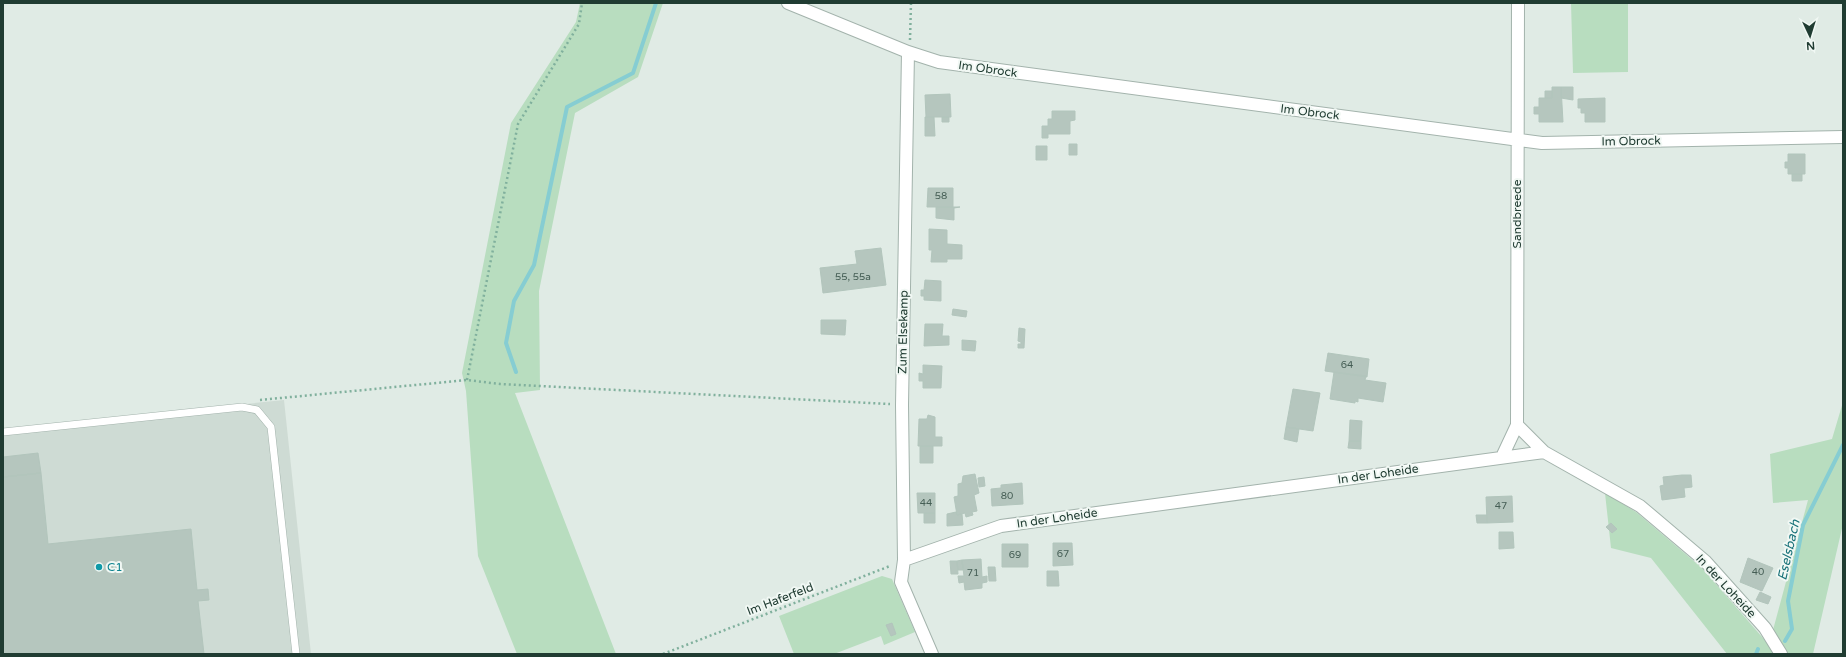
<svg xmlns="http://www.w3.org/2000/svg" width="1846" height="657" viewBox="0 0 1846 657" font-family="'Varela Round',sans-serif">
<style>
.built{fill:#cedbd4}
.green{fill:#b8ddbf}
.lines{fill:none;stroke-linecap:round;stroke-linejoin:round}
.stream{stroke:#86cdd2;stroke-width:4}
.building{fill:#b5c6be;stroke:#b2c5bc}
.service-casing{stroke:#a3b3ac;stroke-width:8}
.minor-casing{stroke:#a3b3ac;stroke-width:14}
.path{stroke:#80b09d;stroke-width:2.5;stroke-dasharray:2 3;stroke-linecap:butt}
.service{stroke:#fff;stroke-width:7}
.minor{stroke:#fff;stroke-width:12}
.culture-dot{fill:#0f9aa8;stroke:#f1f8f4;stroke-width:1.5}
.labels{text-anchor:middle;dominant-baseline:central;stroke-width:4;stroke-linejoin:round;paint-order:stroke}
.number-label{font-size:10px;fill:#455e55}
.street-label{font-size:12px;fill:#203c32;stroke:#f1f8f4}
.culture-label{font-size:12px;fill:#0d838f;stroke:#f1f8f4;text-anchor:start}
.water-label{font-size:13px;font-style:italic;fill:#197279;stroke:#f1f8f4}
</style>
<rect width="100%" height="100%" fill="#e0ebe5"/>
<path class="built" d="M284,400L311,654H3V429Z"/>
<path class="green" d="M580,3H663L638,77L575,113L539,291L540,390L515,393L616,654H517L478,556L466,391L462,373L511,123L576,22Z
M1571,3H1628V72L1573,73Z
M1843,402V524L1813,654H1788L1773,630L1808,500L1773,503L1770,454L1832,439Z
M1605,493L1636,512L1702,568L1769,645L1774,654H1727L1651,558L1611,548Z
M882,576L892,579L915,632L884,645L881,636L834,654H794L779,616Z"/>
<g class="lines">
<path class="stream" d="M516,372L506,343L514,301L534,265L567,107L633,73L656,3
M1785,641L1792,629L1788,601L1803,525L1843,445
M1756,654L1758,649"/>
</g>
<path class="building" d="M1552,87H1561L1563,122H1539V114H1534V107H1539V98H1552Z
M1561,87H1573V100L1561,98Z
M1545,91H1552V98H1545Z
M950,94L951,117H926L925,95Z
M1605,98V122H1585V113H1581V108H1578V99Z
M1052,111H1075V120L1070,121V134H1048V138H1042V126H1048V119H1052Z
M925,117H934L935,136H925Z
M942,117H949V122H942Z
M1069,144H1077V155H1069Z
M1036,146H1047V160H1036Z
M1788,154H1805V174H1788V168H1785V162H1788Z
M1792,174H1802V181H1792Z
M928,188H953V207H927Z
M936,207H960L954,208V220L936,218Z
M929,229L947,230V244L962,245V259H947V262H931L932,250H929Z
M881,248L886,285L823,293L820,268L857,264L855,251Z
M925,280L941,281V301L924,300V296H921V290H924Z
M953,309L967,311L966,317L952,315Z
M821,320H846L845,335L821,334Z
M925,324H943L942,336H949V345L924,346Z
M1019,328L1025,329L1024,348H1018V344H1021V342L1018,341Z
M962,340L976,341L975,351L962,350Z
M1328,353L1369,359L1367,377L1325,371Z
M923,365L942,366L941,388H923V381H919V373L923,374Z
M1334,372L1366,376L1365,380L1386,383L1383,402L1358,398V402L1355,401V403L1330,399Z
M1293,389L1320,393L1313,431L1286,427Z
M928,415L935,417V437H942V446H918L919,419H927Z
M1350,420L1362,421L1361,441H1349Z
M1286,427L1299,429L1297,442L1284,439Z
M1349,441H1361V449L1348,448Z
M920,446H933V463H920Z
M38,453L41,473L3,477V457Z
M41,473L48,544L191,529L197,590L208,589L209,600L198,601L204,654H3V477Z
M975,474L979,493L974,495L977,511L972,512L973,515L966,517L965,513L957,515L954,497L958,496V484L962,483L963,476Z
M1682,475H1691L1692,487L1684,488L1685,497L1662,500L1660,486L1664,485L1663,477Z
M984,477L985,486L979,487L978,478Z
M1022,483L1023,504L992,506L991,489L1001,488V485Z
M917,493H935V513H918Z
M1512,496L1513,522L1487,523L1486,497Z
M956,512L957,515L962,514L963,525L947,526V514Z
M924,513H935V523H924Z
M1476,515H1487V523H1477Z
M1611,523L1617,529L1612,533L1606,527Z
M1499,532H1513L1514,548L1499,549Z
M1053,543H1072L1073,565L1053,566Z
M1002,544H1028V567H1002Z
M1748,558L1773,568L1762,591L1740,582Z
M981,559L982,577L987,576V582L982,583V588L965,590L964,582L959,583L958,576H964L962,560Z
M962,560L963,570H958L957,561Z
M950,561H957L958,574H951Z
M988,567H995L996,581H989Z
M1047,571H1058L1059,586H1047Z
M1760,592L1771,597L1768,604L1756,600Z
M892,623L896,634L891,636L886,625Z"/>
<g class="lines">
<g class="service-casing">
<path id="service" d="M3,432L242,407L257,410L271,427L296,654"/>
</g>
<g class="minor-casing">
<path id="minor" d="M788,3L908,52L939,62L1542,143L1843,137
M908,52L902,405L904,560L901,582L932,654
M1517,425L1544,452L1640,506L1705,561L1765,628L1781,654
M1502,457L1517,425L1518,3
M904,560L1001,526L1544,452"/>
</g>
<path class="path" d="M910,40L911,3
M467,380L518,124L579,24L582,3
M260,400L467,380L500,384L890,404
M663,654L890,566"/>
<use href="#service" class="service"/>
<use href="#minor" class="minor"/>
</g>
<circle class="culture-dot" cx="99" cy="567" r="4"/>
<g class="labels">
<g class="number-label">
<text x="941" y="196">58</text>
<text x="853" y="277">55, 55a</text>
<text x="1347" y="365">64</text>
<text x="1007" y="496">80</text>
<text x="926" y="503">44</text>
<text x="1501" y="506">47</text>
<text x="1063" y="554">67</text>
<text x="1015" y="555">69</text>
<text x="1758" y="572">40</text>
<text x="973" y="573">71</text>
</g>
<g class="street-label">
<text transform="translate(988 69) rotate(8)">Im Obrock</text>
<text transform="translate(1310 112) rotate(7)">Im Obrock</text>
<text transform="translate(1631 141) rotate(-1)">Im Obrock</text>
<text transform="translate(1517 214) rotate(-90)">Sandbreede</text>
<text transform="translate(903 332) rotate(-89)">Zum Elsekamp</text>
<text transform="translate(1378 474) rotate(-8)">In der Loheide</text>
<text transform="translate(1057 518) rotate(-8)">In der Loheide</text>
<text transform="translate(1726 586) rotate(47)">In der Loheide</text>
<text transform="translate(780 599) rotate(-21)">Im Haferfeld</text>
</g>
<g class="culture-label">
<text x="107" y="567">C1</text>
</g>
<g class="water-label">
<text transform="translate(1789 550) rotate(-77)">Eselsbach</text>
</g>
</g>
<rect width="1846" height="657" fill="none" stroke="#203c32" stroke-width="8"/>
<g transform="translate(1810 36) rotate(176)" stroke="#f1f8f4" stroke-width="3" paint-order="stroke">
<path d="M0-3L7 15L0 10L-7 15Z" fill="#203c32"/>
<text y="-6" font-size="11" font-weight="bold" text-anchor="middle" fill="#203c32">N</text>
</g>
</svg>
